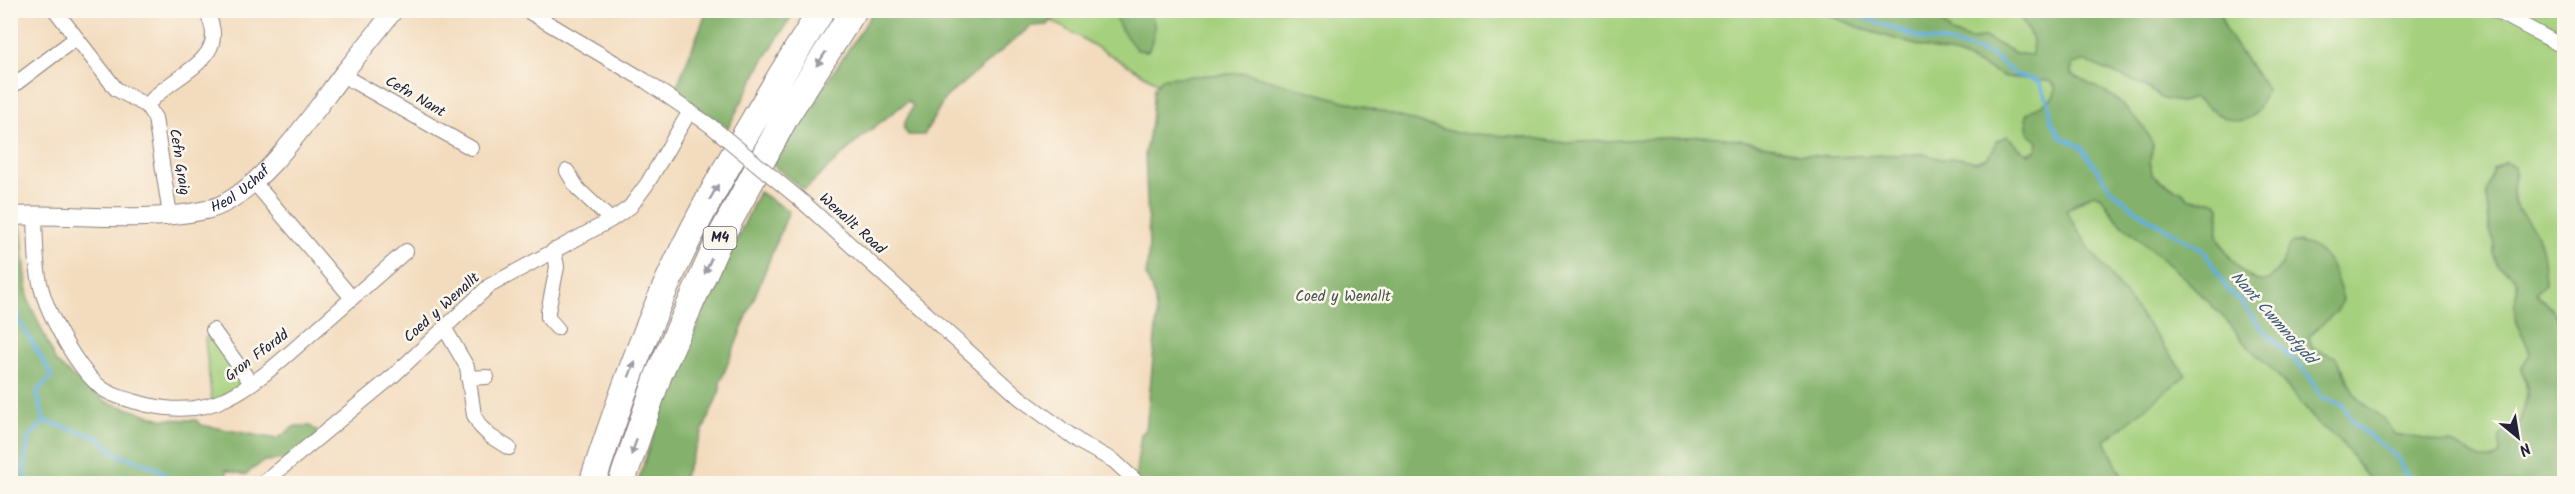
<svg xmlns="http://www.w3.org/2000/svg" width="2575" height="494" viewBox="0 0 2575 494" font-family="Kalam,sans-serif">
<style>
.green{fill:#a5d07d;stroke:#64795c;stroke-width:1.5}
.forest{fill:#84b26c;stroke:#536a54;stroke-width:1.5}
.lines{fill:none;stroke-linecap:round;stroke-linejoin:round}
.stream{stroke:#64b0dd;stroke-width:4}
.minor-casing{stroke:#8a7f7c;stroke-width:16}
.tertiary-casing{stroke:#8a7f7c;stroke-width:20}
.motorway-casing{stroke:#8a7f7c;stroke-width:28}
.minor{stroke:#fff;stroke-width:14}
.tertiary{stroke:#fff;stroke-width:18}
.motorway{stroke:#fff;stroke-width:26}
.minor-bridge-casing{stroke:#8a7f7c;stroke-width:16;stroke-linecap:butt}
.minor-bridge{stroke:#fff;stroke-width:14}
.oneway{fill:#9c9ca7}
.labels{text-anchor:middle;dominant-baseline:central;stroke-width:5;stroke-linejoin:round;paint-order:stroke}
.shield{fill:#fbf7ec;stroke:#636270;stroke-width:1.5}
.shield-label{font-size:14px;font-weight:bold;fill:#22223b}
.street-label{font-size:15px;fill:#22223b;stroke:#fbf7ec}
.park-label{font-size:15px;fill:#49564f;stroke:#fbf7ec}
.water-label{font-size:16px;font-style:italic;fill:#3c5b7c;stroke:#fbf7ec}
</style>
<rect width="100%" height="100%" fill="#fbf7ec"/>
<filter id="ink" filterUnits="userSpaceOnUse"><feTurbulence type="fractalNoise" baseFrequency=".0167" numOctaves="2"/><feDisplacementMap in="SourceGraphic" scale="12" xChannelSelector="R" yChannelSelector="G"/><feConvolveMatrix kernelMatrix="1 2 1 2 8 2 1 2 1" color-interpolation-filters="sRGB"/></filter>
<filter id="wash" filterUnits="userSpaceOnUse"><feTurbulence type="fractalNoise" baseFrequency=".008" numOctaves="4" result="noise"/><feDisplacementMap in="SourceGraphic" scale="24" xChannelSelector="R" yChannelSelector="G"/><feGaussianBlur stdDeviation="1.35" result="paint"/><feColorMatrix in="noise" values="0 0 0 0 0 0 0 0 0 0 0 0 0 0 0 0 0 1.4 0 .05"/><feComposite in="paint" operator="in"/></filter>
<g filter="url(#wash)">
<rect width="100%" height="100%" fill="#f3dcbe"/>
<path class="green" d="M1053,10L1818,11L1869,31L1926,48L1958,55L2006,77L2049,81L2055,86L2057,93L2037,148C2027,158 2018,151 2013,140L1994,149L1987,158L1975,162L1961,158L1941,159L1924,154L1830,157L1799,154L1746,141L1708,136L1565,143L1525,137L1456,133L1246,73L1163,78L1158,83L1052,21L1055,15Z
M1936,11H2017L2033,40V55L2017,54L1986,38L1970,39L1951,33Z
M2219,11H2564V335L2552,309L2536,292L2545,284C2544,270 2544,255 2539,242C2528,211 2505,213 2516,173L2506,162L2493,169L2486,193L2490,231L2495,243L2493,254L2498,266C2534,285 2508,291 2516,318C2519,331 2527,341 2530,354L2522,368C2529,393 2528,397 2520,422L2506,429L2499,437L2500,455L2493,459H2481L2454,444L2394,434C2384,418 2371,411 2357,398C2348,389 2349,378 2343,369C2337,360 2321,353 2312,349L2309,336L2343,300L2328,259L2299,242L2290,244C2284,257 2282,270 2269,279C2251,292 2223,250 2218,235C2216,227 2220,216 2220,207L2217,202L2189,199L2181,191L2161,182L2152,175L2150,160L2153,145L2114,97L2071,75L2072,64L2085,60L2145,86L2163,99L2181,102L2194,98L2203,103L2253,116L2267,90C2249,60 2229,45 2219,11Z
M2094,193L2102,198L2116,219L2188,281L2229,323L2247,346L2275,372L2319,425L2339,439L2372,483H2125L2105,441L2089,248L2066,211Z
M213,330L251,383L212,404L205,339Z"/>
<path class="forest" d="M707,11H795L763,61L728,128L675,91Z
M874,11H1053L1055,15L1048,25L1031,26L945,98L924,135H908L903,127L913,106L908,101L864,135L804,190L772,164Z
M1114,11H1150C1157,26 1155,36 1148,51L1137,50C1128,39 1116,25 1114,11Z
M1818,11H1936L1951,33L1970,39L1986,38L2017,54L2032,55L2033,40L2017,11H2219C2229,45 2249,60 2267,90C2263,97 2260,109 2253,115C2235,132 2209,107 2194,98L2181,102L2163,99L2145,86L2085,61L2072,64L2071,74L2114,97L2144,127L2153,145L2150,160L2152,175L2161,182L2181,191L2189,199L2217,202L2220,207C2220,216 2216,227 2218,235C2222,250 2251,291 2269,279C2282,270 2284,257 2290,244C2325,238 2336,273 2343,300L2337,311L2309,336L2312,348L2336,357L2356,397L2385,420L2394,434L2454,444L2481,459H2493L2500,455L2499,437L2506,429L2520,422L2529,391L2522,368L2530,354C2527,341 2519,331 2516,318C2508,291 2534,284 2498,266L2493,253L2495,243L2490,231L2486,193L2493,170L2506,162L2514,166C2517,177 2510,187 2512,198C2515,210 2527,219 2534,229C2543,245 2544,267 2545,284L2536,292C2539,298 2545,301 2549,306C2565,325 2568,347 2562,370L2564,374V483H2372L2339,439L2319,425L2275,372L2247,346L2229,323L2188,281L2116,219L2102,198L2094,194L2080,200L2066,211L2089,248L2186,375L2105,441L2125,483L1139,484L1135,479L1141,434L1146,430L1157,318L1154,296L1146,276L1149,246L1145,152L1151,123L1154,87L1163,78L1246,73L1456,133L1525,137L1565,143L1708,136L1746,141L1799,154L1830,157L1924,154L1941,159L1961,158L1975,162L1987,158L1994,149L1996,141L2007,136C2014,141 2034,170 2038,142L2028,133L2026,115C2035,104 2058,104 2055,86L2049,81L2006,77L1958,55L1926,48L1869,31Z
M759,192L789,211L720,383V390L681,483H638C667,383 715,287 759,192Z
M21,225L28,299L56,362L74,378L107,402L161,419L196,420L201,425L277,439L295,426H310L321,434L292,459L264,461L245,475L226,470L229,483H11V451L16,424L11,391V352L14,344L10,319L11,226Z"/>
<g class="lines">
<path class="stream" d="M1843,10L1926,40L1940,41L1991,54L2016,75L2039,81L2050,106L2051,120L2060,136L2081,147L2111,189L2132,207L2151,220L2204,251L2228,290L2243,304L2261,328L2307,373L2322,398L2343,405L2356,426L2398,458L2405,474L2423,484
M10,263L19,320L52,376L37,392L44,421L28,439L24,470L29,484
M45,421L97,437L117,454L155,467L178,484"/>
</g>
</g>
<g filter="url(#ink)">
<g class="lines">
<g class="minor-casing">
<path id="minor" d="M55,10L116,89L147,106L155,118L170,215
M526,10L644,80L711,126
M2495,10L2564,47
M342,75L471,148
M10,88L76,38
M147,106C170,73 236,61 205,10
M567,171L578,189L611,220
M253,181L352,298
M803,202L1020,398L1081,443L1114,461L1139,484
M35,215C36,239 35,264 41,287C48,315 76,366 98,385C109,396 133,401 148,405C175,411 202,411 227,398C258,383 285,357 310,335C342,307 374,279 406,251
M554,250L557,267L548,312V318L557,328
M444,327L467,367L474,415L480,426L490,436L509,448
M213,330L251,383
M468,378L487,377
M262,484L393,376L489,286L611,220L630,207L647,184L690,111"/>
</g>
<g class="tertiary-casing">
<g id="tertiary">
<path id="s1" d="M11,216C76,213 141,224 206,210C257,199 312,114 343,74C360,53 377,32 394,10"/>
</g>
</g>
<g class="motorway-casing">
<path id="motorway" d="M592,484C621,396 652,308 695,226C733,152 777,81 822,10
M621,484L659,374L720,238L786,116L854,10"/>
</g>
<use href="#minor" class="minor"/>
<use href="#tertiary" class="tertiary"/>
<use href="#motorway" class="motorway"/>
<g class="minor-bridge-casing">
<path id="minor-bridge" d="M711,126L803,202"/>
</g>
<use href="#minor-bridge" class="minor-bridge"/>
</g>
<defs><path id="oneway-solid" d="M-6-.8H1V-3.2L6.5 0L1 3.2V.8H-6Z" transform="scale(1.5)"/></defs>
<g class="oneway">
<use href="#oneway-solid" transform="translate(821 59) rotate(124)"/>
<use href="#oneway-solid" transform="translate(714 192) rotate(-60)"/>
<use href="#oneway-solid" transform="translate(708 266) rotate(114)"/>
<use href="#oneway-solid" transform="translate(632 369) rotate(-69)"/>
<use href="#oneway-solid" transform="translate(634 447) rotate(109)"/>
</g>
</g>
<g class="labels">
<rect class="shield" x="703.5" y="227" width="33" height="22" rx="4.5"/>
<g class="shield-label">
<text x="720" y="238">M4</text>
</g>
<g class="street-label">
<text transform="translate(415 97) rotate(30)">Cefn Nant</text>
<text transform="translate(179 162) rotate(81)">Cefn Graig</text>
<text stroke="none"><textPath href="#s1" startOffset="236">Heol Uchaf</textPath></text>
<text transform="translate(852 224) rotate(42)">Wenallt Road</text>
<text transform="translate(442 308) rotate(-42)">Coed y Wenallt</text>
<text transform="translate(257 356) rotate(-37)">Gron Ffordd</text>
</g>
<g class="park-label">
<text x="1343" y="297">Coed y Wenallt</text>
</g>
<g class="water-label">
<text transform="translate(2273 318) rotate(48)">Nant Cwmnofydd</text>
</g>
</g>
<rect width="2575" height="494" fill="none" stroke="#fbf7ec" stroke-width="36"/>
<g transform="translate(2518 437) rotate(150)" stroke="#fbf7ec" stroke-width="4.5" paint-order="stroke">
<path d="M0-4.5L10 22L0 15L-10 22Z" fill="#22223b"/>
<text y="-9" font-size="16" font-weight="bold" text-anchor="middle" fill="#22223b">N</text>
</g>
</svg>
